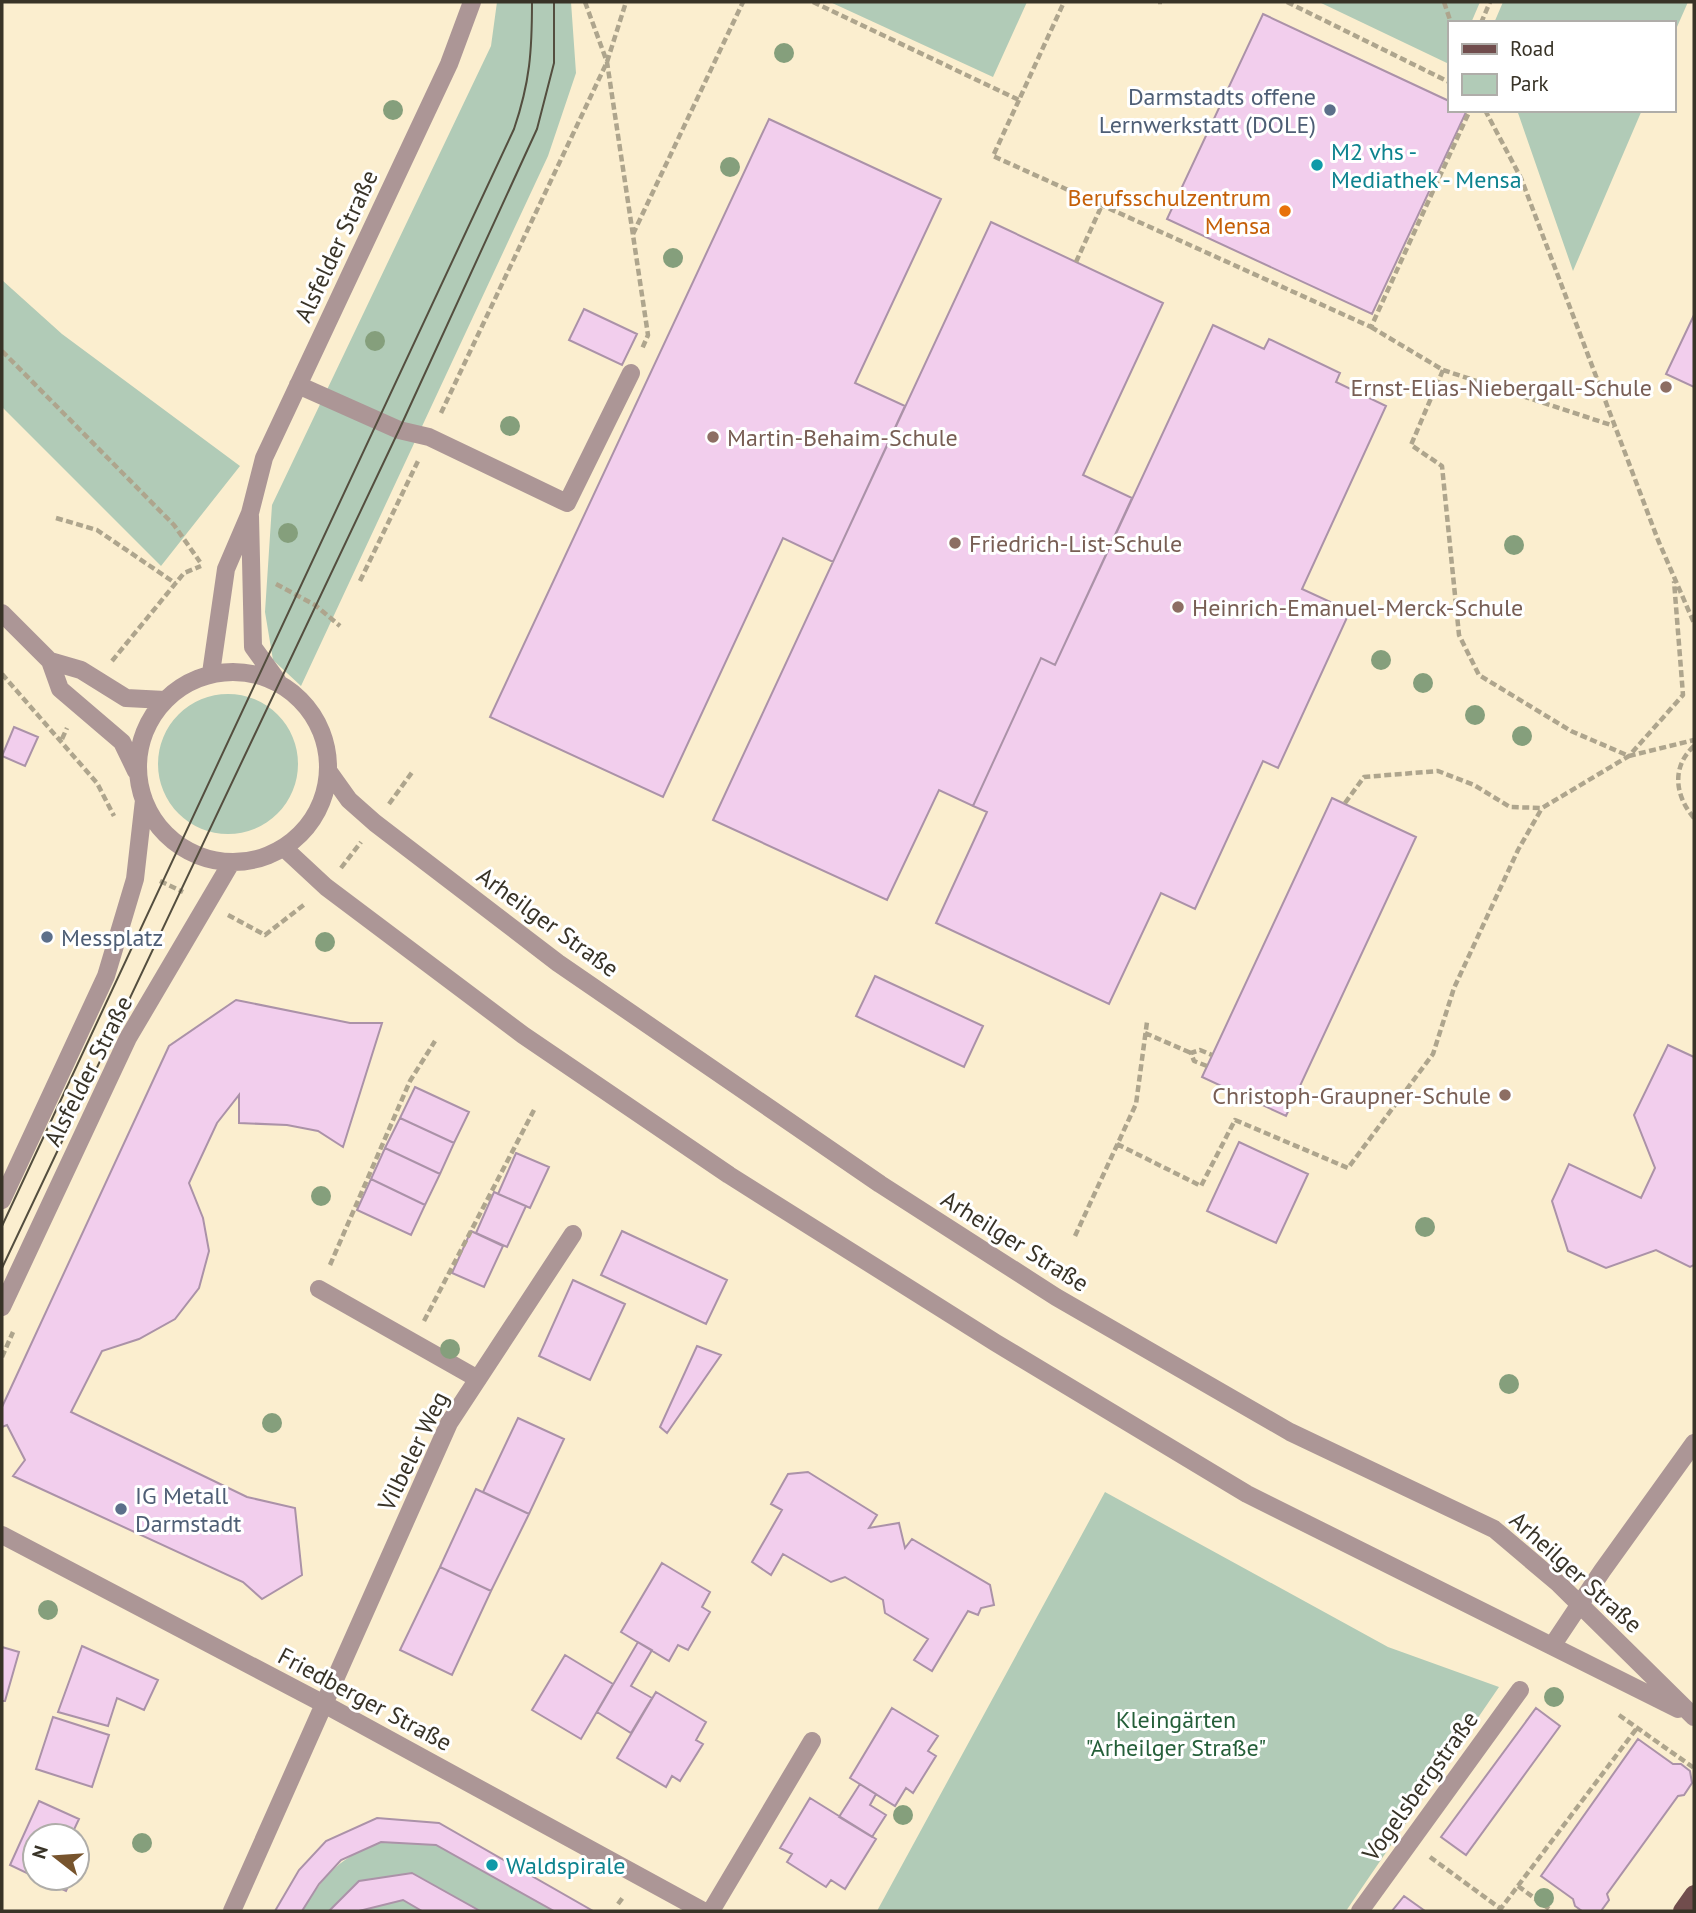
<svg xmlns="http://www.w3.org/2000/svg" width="1696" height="1913" viewBox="0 0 1696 1913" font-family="'PT Sans',sans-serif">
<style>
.green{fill:#b1cbb7}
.building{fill:#f2ceed;stroke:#ab92a8;stroke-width:2}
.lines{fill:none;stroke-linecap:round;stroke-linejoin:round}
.path{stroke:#aea58d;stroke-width:4.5;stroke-dasharray:7 3.5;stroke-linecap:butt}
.minor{stroke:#ac9696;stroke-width:18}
.major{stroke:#714d4d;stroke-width:18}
.tram{stroke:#544e3f;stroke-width:2}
.tree{fill:#859f7c}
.service-dot{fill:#5c6f8a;stroke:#fff;stroke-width:2.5}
.culture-dot{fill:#0f9aa8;stroke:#fff;stroke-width:2.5}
.food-dot{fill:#e8710a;stroke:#fff;stroke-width:2.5}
.education-dot{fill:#8d6e63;stroke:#fff;stroke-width:2.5}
.labels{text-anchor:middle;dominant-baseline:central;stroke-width:6;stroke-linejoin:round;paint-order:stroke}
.service-label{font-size:24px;fill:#4e5e75;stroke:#fff;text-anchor:start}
.culture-label{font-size:24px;fill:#0d838f;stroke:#fff;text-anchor:start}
.food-label{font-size:24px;fill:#c56008;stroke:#fff;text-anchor:end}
.street-label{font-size:24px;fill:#383327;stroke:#fff}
.education-label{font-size:24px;fill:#785e54;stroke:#fff;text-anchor:start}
.park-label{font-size:24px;fill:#255f39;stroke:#fff}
</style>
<rect width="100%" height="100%" fill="#fbeecf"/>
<path class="green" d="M497,2H571L576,73L548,156L301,686L273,660L265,612L272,505L491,46Z
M830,2H1027L993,77Z
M1319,2H1480L1471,23H1449V64Z
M1503,2H1688L1673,36V23H1494Z
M1517,110H1642L1573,271Z
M2,280L62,334L240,466L161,566L2,407Z
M158 764a70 70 0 1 1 140 0a70 70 0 1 1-140 0Z
M1105,1492L1388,1647L1499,1687L1346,1911H877Z
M381,1842L436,1845L554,1911H480L412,1873L359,1881L329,1911H302C325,1874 340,1857 381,1842Z
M403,1900L422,1911H359L362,1908Z"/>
<path class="building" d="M1263,14L1449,101V110H1467L1372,314L1167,219Z
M769,119L941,199L855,383L905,406L833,562L783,538L663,797L490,717Z
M991,222L1163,303L1083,475L1132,498L1055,665L1041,658L973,806L939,790L887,900L713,820Z
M584,309L637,334L622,365L569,340Z
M1694,315V387L1666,374Z
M1213,325L1264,349L1269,339L1340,373L1336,382L1386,406L1302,589L1350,611L1278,768L1263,761L1195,909L1161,893L1109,1004L936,923L987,812L973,806L1041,658L1055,665Z
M14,727L38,737L25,766L2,756Z
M1332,798L1416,837L1286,1116L1202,1077Z
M875,976L983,1026L964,1067L856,1016Z
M236,1000L350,1023H382L343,1147L318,1131L287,1125L239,1123V1095L217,1123L189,1183L203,1218L209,1251L199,1288L175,1319L139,1339L102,1351L71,1412L247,1497L295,1508L302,1575L262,1599L243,1582L13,1476L25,1460L7,1425L2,1427V1407L169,1046Z
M1668,1045L1694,1057V1265L1690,1267L1656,1250L1606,1268L1568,1251L1552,1201L1569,1164L1641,1198L1655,1168L1634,1115Z
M415,1087L469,1112L454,1143L400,1118Z
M400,1118L454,1143L440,1174L385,1148Z
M1239,1142L1308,1174L1276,1243L1207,1211Z
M385,1148L440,1174L425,1205L371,1179Z
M516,1153L549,1167L530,1208L498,1194Z
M371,1179L425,1205L411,1235L357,1210Z
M494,1192L526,1206L507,1247L476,1233Z
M471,1231L503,1246L484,1287L452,1273Z
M622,1231L727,1280L706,1324L601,1275Z
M573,1280L625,1304L590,1380L539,1356Z
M697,1346L721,1355L667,1433L660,1427Z
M518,1418L564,1439L529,1514L483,1492Z
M808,1472L877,1515L869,1528L899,1523L905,1548L912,1539L990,1585L994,1605L981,1608L978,1615L968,1611L932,1671L914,1660L928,1639L885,1613L883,1600L845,1577L831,1582L783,1554L771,1575L752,1562L782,1510L771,1504L788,1474Z
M476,1489L529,1514L491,1591L440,1567Z
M662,1563L710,1592L702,1607L710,1612L688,1650L678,1645L669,1661L621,1632Z
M440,1567L491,1591L452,1675L400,1650Z
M638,1642L652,1650L631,1686L652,1698L631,1733L597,1712Z
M82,1646L158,1680L144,1710L117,1698L108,1726L58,1712Z
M2,1647L19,1652L5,1701H2Z
M565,1655L613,1684L581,1739L532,1710Z
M656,1692L706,1722L696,1740L703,1744L680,1781L672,1776L666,1787L617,1758Z
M892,1708L938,1736L928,1751L936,1756L913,1793L906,1788L895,1806L850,1778Z
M1536,1708L1560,1726L1466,1855L1441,1837Z
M53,1717L109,1735L92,1787L36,1769Z
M1638,1739L1673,1764H1681L1690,1771L1692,1783L1684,1795L1678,1796L1607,1894L1609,1900L1601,1911H1582L1575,1906L1573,1899L1541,1876Z
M860,1784L876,1794L870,1805L886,1815L872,1837L839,1817Z
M810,1798L876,1839L845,1889L831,1880L826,1887L787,1862L792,1854L780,1848Z
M39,1801L79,1819L71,1836H35V1877L10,1865Z
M377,1818L439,1823L593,1911H554L436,1845L381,1842L341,1860L319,1884L302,1911H275L299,1870L326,1841Z
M412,1873L480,1911H422L403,1900L359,1911H329L359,1881Z
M38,1878H72L66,1891Z
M1404,1896L1425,1911H1392Z"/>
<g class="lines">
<path class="path" d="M585,2L607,62L648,335L642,349
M813,2L1019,100L1064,2
M1158,2H1162
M1287,2L1449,82
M1444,2L1451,23
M1481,23L1490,2
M1019,100L993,156L1371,327L1470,110
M1485,110L1521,178L1658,540L1694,623
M633,234L743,2
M1076,262L1102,205
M1371,327L1443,370L1411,445L1442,466L1459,635L1479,675L1571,731L1629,756L1694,740
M2,351L174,525L200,562
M1443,370L1614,426
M441,413L607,62L626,2
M56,518L97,530L175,583
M360,581L419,459
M276,584L315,605L340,626
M112,661L184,573L201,566
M2,674L97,783L114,816
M62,739L67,728
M1694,746C1671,767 1675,796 1694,818
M1345,803L1364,777L1438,771L1474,785L1510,807L1542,808L1629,756L1683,695L1674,581
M389,804L413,771
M341,868L361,842
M160,881L183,892
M228,915L265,935L305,904
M1145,1033L1191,1053
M1207,1066L1194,1061L1191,1053L1200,1050L1212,1055
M1117,1144L1201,1186L1235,1120L1348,1168L1433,1054L1454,988L1518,850L1542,808
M1075,1236L1136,1104L1147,1022
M330,1265L410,1081L435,1041
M424,1321L534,1110
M2,1357L13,1332
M1619,1715L1694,1768
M1430,1857L1501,1909
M1518,1886L1552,1911
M618,1904L624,1896
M1499,1911L1637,1728"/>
<path class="minor" d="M298,385L399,430L429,437L567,503L631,373
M250,516L253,647L277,680
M2,613L50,661L60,689L122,742L136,771
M50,661L81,670L126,698L165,700
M138 767a95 95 0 1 1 190 0a95 95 0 1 1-190 0Z
M211,673L226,569L250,513L264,458L449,64L472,2
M329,772L349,800L375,823L558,963L880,1184L1056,1297L1290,1432L1494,1529L1559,1584L1694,1717
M284,848L326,887L523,1035L729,1175L996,1343L1247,1494L1678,1709
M2,1200L106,976L135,879L144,800
M319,1289L478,1379
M2,1307L128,1038L231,863
M2,1535L324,1704L703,1911
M1552,1646L1602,1571L1694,1443
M232,1911L449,1423L573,1234
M711,1911L812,1741
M1360,1911L1520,1690"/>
<path class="major" d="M1682,1911L1694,1894"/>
<path class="tram" d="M2,1226L514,129C530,82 532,51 532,2
M2,1268L399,430L537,129L554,63V2"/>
</g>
<g class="tree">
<circle cx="784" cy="53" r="10"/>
<circle cx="393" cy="110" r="10"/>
<circle cx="730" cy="167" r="10"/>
<circle cx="673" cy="258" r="10"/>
<circle cx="375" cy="341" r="10"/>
<circle cx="510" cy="426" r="10"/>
<circle cx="288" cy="533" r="10"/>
<circle cx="1514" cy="545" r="10"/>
<circle cx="1381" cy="660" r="10"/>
<circle cx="1423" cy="683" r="10"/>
<circle cx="1475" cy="715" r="10"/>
<circle cx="1522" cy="736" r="10"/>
<circle cx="325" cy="942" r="10"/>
<circle cx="321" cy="1196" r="10"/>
<circle cx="1425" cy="1227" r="10"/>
<circle cx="450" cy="1349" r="10"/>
<circle cx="1509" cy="1384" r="10"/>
<circle cx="272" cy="1423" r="10"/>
<circle cx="48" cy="1610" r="10"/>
<circle cx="1554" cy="1697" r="10"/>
<circle cx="903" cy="1815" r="10"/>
<circle cx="142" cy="1843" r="10"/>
<circle cx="1544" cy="1898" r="10"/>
</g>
<g class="service-dot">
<circle cx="1330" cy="110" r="7"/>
<circle cx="47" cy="937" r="7"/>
<circle cx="121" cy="1509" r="7"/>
</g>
<g class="culture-dot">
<circle cx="1317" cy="165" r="7"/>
<circle cx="492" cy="1865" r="7"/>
</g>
<circle class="food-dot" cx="1285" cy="211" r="7"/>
<g class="education-dot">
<circle cx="1666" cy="387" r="7"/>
<circle cx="713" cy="437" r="7"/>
<circle cx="955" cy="543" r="7"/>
<circle cx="1178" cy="607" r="7"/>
<circle cx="1505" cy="1095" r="7"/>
</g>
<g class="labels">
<g class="service-label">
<text x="1316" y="96" text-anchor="end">Darmstadts offene<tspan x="1316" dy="28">Lernwerkstatt (DOLE)</tspan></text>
<text x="61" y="937">Messplatz</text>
<text x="135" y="1495">IG Metall<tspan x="135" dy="28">Darmstadt</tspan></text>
</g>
<g class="culture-label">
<text x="1331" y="151">M2 vhs -<tspan x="1331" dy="28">Mediathek - Mensa</tspan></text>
<text x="506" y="1865">Waldspirale</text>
</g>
<g class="food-label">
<text x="1271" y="197">Berufsschulzentrum<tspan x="1271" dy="28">Mensa</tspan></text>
</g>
<g class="street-label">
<text transform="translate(336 246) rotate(-65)">Alsfelder Straße</text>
<text transform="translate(548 922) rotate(36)">Arheilger Straße</text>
<text transform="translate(88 1071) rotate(-63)">Alsfelder Straße</text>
<text transform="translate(1015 1241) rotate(32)">Arheilger Straße</text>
<text transform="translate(413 1451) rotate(-64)">Vilbeler Weg</text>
<text transform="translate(1576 1572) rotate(42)">Arheilger Straße</text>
<text transform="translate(365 1699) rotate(28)">Friedberger Straße</text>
<text transform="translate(1420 1786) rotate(-54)">Vogelsbergstraße</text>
</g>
<g class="education-label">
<text x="1652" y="387" text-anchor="end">Ernst-Elias-Niebergall-Schule</text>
<text x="727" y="437">Martin-Behaim-Schule</text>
<text x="969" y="543">Friedrich-List-Schule</text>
<text x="1192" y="607">Heinrich-Emanuel-Merck-Schule</text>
<text x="1491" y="1095" text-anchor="end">Christoph-Graupner-Schule</text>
</g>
<g class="park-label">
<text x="1176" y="1719">Kleingärten<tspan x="1176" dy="28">"Arheilger Straße"</tspan></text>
</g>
</g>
<rect width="1696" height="1913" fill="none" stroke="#383327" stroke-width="7"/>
<rect x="1448" y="21" width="228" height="91" fill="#ffffff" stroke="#afada9" stroke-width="2"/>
<rect x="1462" y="44" width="35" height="10" fill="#714d4d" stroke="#afada9" stroke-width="2"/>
<text x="1510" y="56" font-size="21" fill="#383327">Road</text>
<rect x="1462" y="74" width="35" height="21" fill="#b1cbb7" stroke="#afada9" stroke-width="2"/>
<text x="1510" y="91" font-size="21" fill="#383327">Park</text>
<g transform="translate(56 1857) rotate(287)"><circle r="33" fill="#ffffff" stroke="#afada9" stroke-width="2"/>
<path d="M0-5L12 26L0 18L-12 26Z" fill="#77542d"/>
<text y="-10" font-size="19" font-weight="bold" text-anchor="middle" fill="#383327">N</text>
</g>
</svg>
